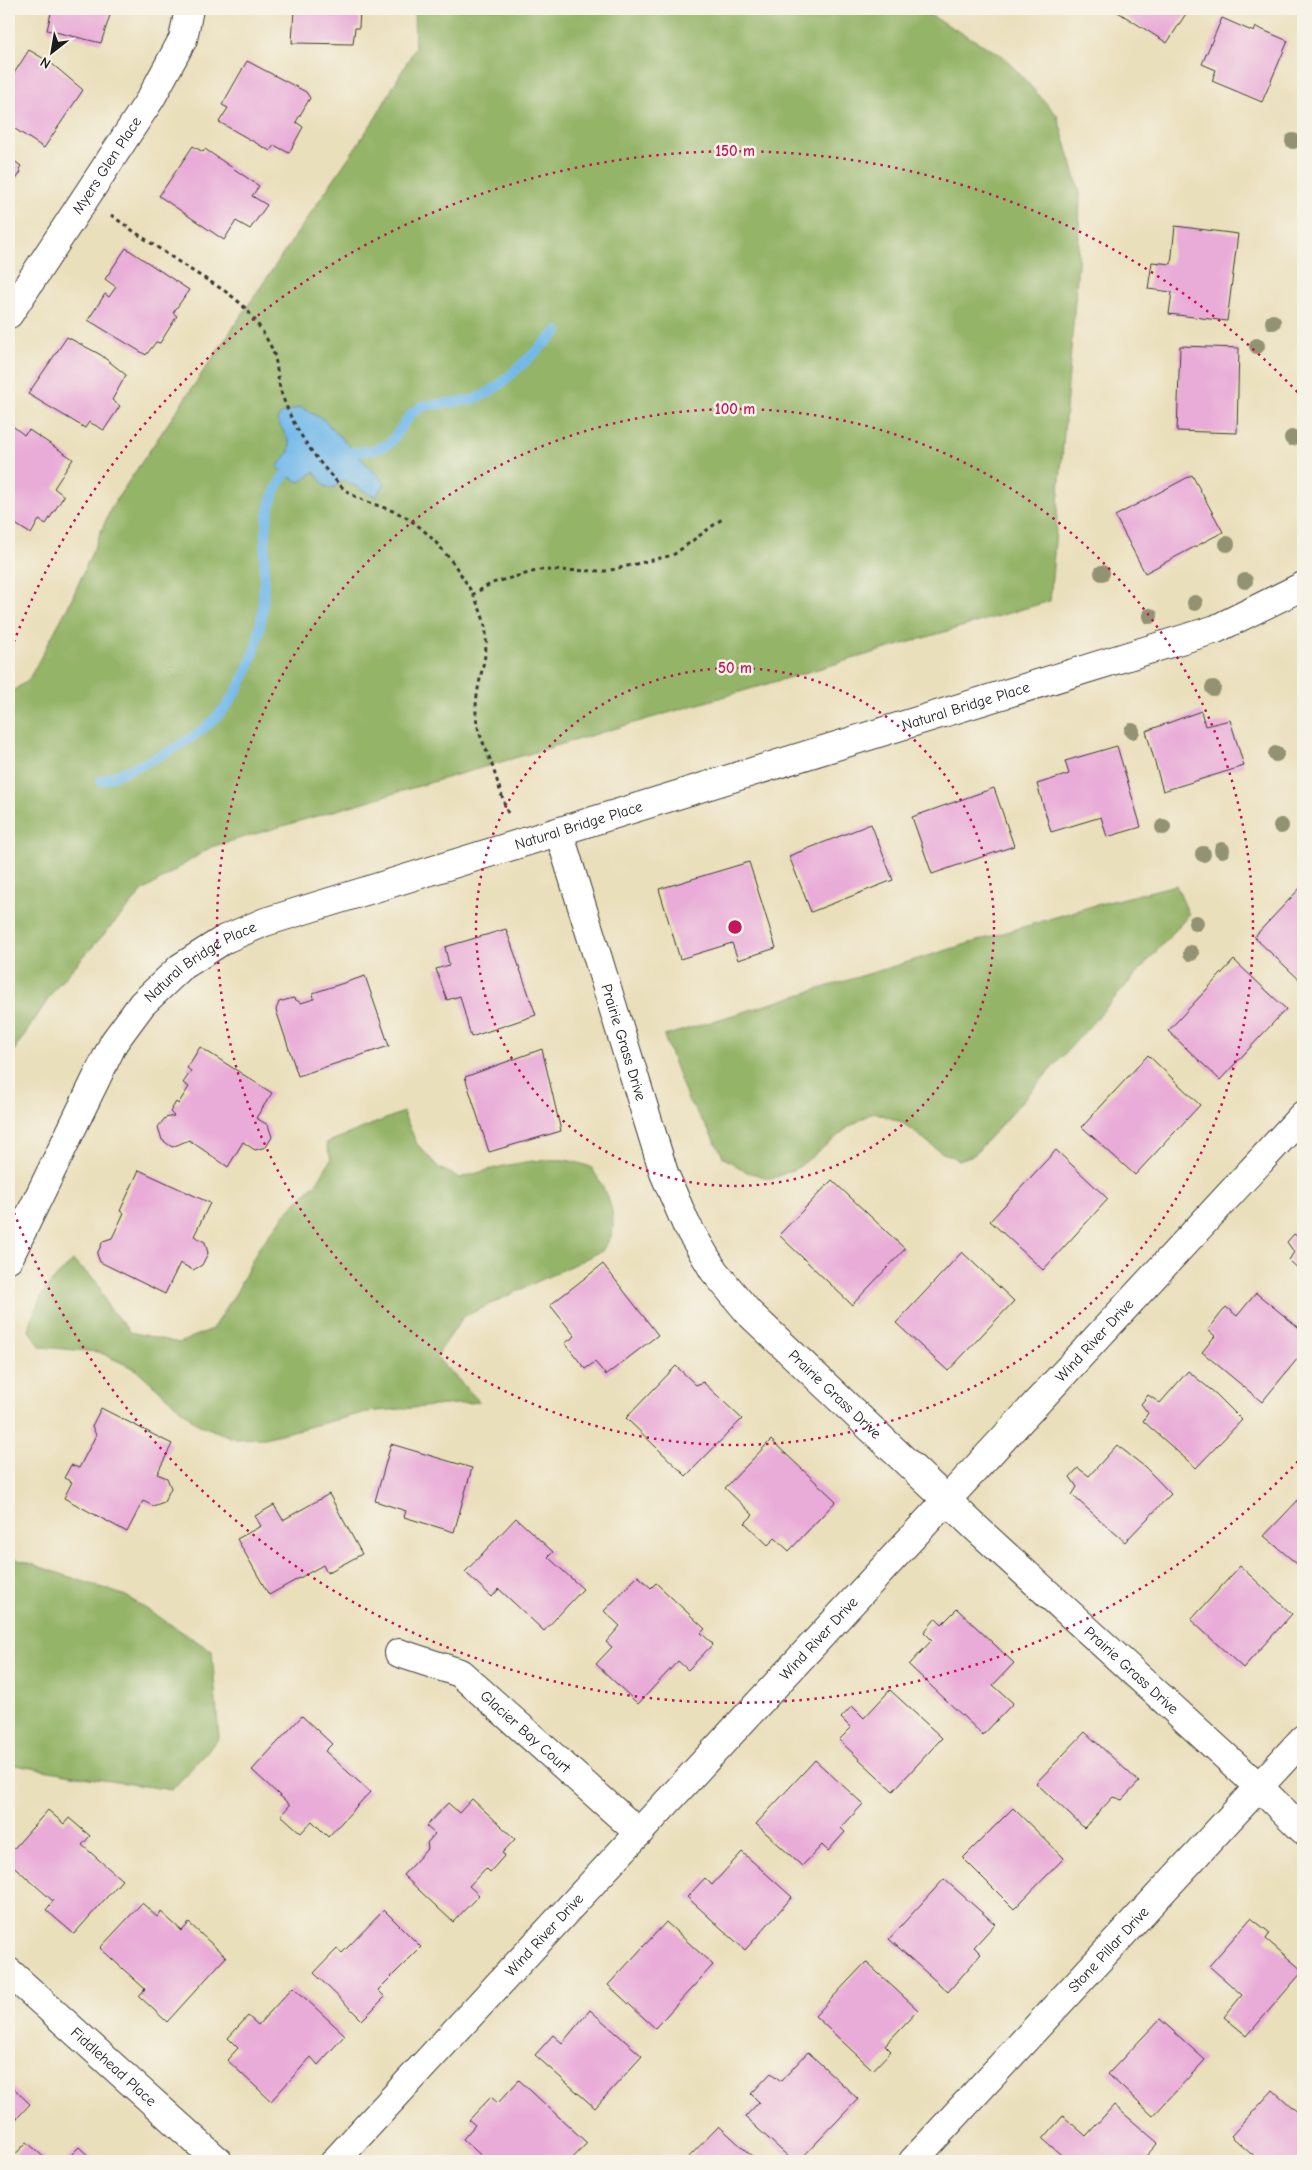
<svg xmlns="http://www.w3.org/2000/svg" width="1312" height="2170" viewBox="0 0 1312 2170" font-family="'Comic Neue',sans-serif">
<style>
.forest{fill:#94b467;stroke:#586842}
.water{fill:#73b9ea;stroke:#486a83}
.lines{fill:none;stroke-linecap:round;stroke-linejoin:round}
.stream{stroke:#73b9ea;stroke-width:10}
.building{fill:#e9abd8}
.minor-casing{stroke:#3b3934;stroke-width:30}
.path{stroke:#3b3934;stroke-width:3;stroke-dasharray:4 4;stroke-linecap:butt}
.minor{stroke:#fff;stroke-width:28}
.tree{fill:#939272}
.ring{fill:none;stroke:#c2185b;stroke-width:2.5;stroke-dasharray:2.5 5}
.labels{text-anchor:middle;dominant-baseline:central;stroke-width:5;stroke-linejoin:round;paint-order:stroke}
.street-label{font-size:15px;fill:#1c1c1c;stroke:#f7f3e8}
.centre{fill:#c2185b;stroke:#f7f3e8;stroke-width:2.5}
.ring-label{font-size:15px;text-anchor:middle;font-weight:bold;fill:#c2185b;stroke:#f7f3e8;stroke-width:5;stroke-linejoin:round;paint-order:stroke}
</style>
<rect width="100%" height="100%" fill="#f7f3e8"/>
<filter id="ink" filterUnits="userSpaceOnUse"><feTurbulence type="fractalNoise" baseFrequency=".02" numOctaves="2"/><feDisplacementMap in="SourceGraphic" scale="10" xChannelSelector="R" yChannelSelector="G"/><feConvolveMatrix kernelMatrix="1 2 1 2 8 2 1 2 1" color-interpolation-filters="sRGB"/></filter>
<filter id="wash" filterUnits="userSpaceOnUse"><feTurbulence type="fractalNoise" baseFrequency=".0096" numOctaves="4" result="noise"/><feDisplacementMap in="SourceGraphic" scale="20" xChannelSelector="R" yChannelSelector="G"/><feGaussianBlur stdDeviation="1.12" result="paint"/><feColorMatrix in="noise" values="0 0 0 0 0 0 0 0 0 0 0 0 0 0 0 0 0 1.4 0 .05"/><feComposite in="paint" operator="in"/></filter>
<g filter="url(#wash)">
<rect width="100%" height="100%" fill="#eadfbb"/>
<path class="forest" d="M414,9H919L1003,56L1057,115L1080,193L1078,265L1050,601L211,847L143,891L57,986L9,1058V694L29,679L71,601L112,506L376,117L415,48Z
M1176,885L1189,915L974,1155L959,1160L941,1152L901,1122L874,1112L850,1126L799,1167L772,1179L747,1172L724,1158L709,1131L688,1100L664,1036L1092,906Z
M403,1112L417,1144L439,1168L460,1178C493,1168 529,1158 564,1160C573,1161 582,1164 591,1167C603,1186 617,1209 612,1233C611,1239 605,1245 602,1251L463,1317L436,1357L480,1402L367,1412L265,1438L236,1439L197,1424L137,1370L99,1352L41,1347L29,1331C36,1297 49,1283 73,1261L96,1281L107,1305L130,1332L179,1343L212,1329L236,1293L258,1249L290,1208L318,1181L331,1159L326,1143Z
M9,1558L23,1561L126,1596L212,1651L219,1738L172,1790L89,1778L9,1764Z"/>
<path class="water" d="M300,407L324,420L385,483L376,497L344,480L333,488L326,487L314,472L300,482L287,476L277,467L289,452L290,443L277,420L281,414Z"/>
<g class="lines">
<path class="stream" d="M343,453L375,450L390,443L411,414L423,406L472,400L488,393L503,382L558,331
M101,781C144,764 198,743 227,705C247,679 258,646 262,614C268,571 255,495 294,466"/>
</g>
<g id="blocks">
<path class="building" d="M52,9H112L101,43L47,30Z
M294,9H360L359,28H355L353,44L292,43Z
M1113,9H1189L1167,43Z
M1222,18L1254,32L1256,27L1288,41L1262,102L1212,81L1216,70L1202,64Z
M29,50L51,63L83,90L44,148L9,125V81Z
M247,61L306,92L310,98L296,122L303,127L289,153L274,145L270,151L219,122L228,108L222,105Z
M193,146L203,152L205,149L259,186L252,196L267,205L250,229L236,221L224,240L159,196Z
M9,157L21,166L19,169L21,172L9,190Z
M1175,226L1238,234L1227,321L1169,314L1172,292L1148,289L1152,262L1171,264Z
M126,248L189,290L173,313L177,316L160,343L156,342L146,355L88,320L105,294L109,297L116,287L105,279Z
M67,337L101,355L126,375L112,400L120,406L104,430L89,422L85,428L28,394Z
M1180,346L1239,348L1237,433L1177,431Z
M9,423L24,435L29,430L73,459L54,488L64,496L46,524L39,520L31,534L9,520Z
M1192,475L1223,532L1145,573L1115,516Z
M1201,711L1205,726L1230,720L1244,766L1163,791L1146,731Z
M1117,746L1141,827L1107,837L1101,817L1051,832L1037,784L1069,774L1065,761Z
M994,788L1014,846L932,874L912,817Z
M871,824L893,880L811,912L789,856Z
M749,862L776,948L738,960L732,943L680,959L659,889Z
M1303,885V983L1254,937Z
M506,929L536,1015L471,1037L460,996L447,1000L436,969L449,965L445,947Z
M1234,960L1286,1009L1220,1080L1168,1031Z
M365,976L389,1046L298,1076L276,1010L279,1002L293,998L301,1003L314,999L313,993Z
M200,1047L272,1093L256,1118L268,1125L272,1137L266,1147L255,1150L243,1142L228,1167L189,1140L172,1147L162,1140L158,1127L165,1118L174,1116L170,1112L176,1102L178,1104L189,1087L183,1083L191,1071L187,1068Z
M542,1049L561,1131L489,1152L465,1077Z
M1148,1055L1200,1105L1135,1175L1082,1127Z
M1056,1150L1108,1199L1043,1270L990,1221Z
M139,1170L210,1203L194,1236L205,1242L208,1253L202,1265L193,1270L180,1263L165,1294L100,1262L97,1254L103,1241L112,1238L124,1213L120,1211Z
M832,1180L905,1249L852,1305L779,1235Z
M1294,1234L1303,1240V1273L1289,1260L1294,1252L1287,1242Z
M962,1252L1014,1301L948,1371L896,1323Z
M603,1264L658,1335L606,1375L595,1362L585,1369L565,1343L575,1336L550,1305Z
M1256,1293L1303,1331V1352L1262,1402L1202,1352L1215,1336L1208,1330L1226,1307L1237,1316Z
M676,1366L696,1385L703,1382L742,1419L686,1476L626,1418Z
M1188,1371L1216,1394L1242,1420L1196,1468L1143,1421L1148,1413L1141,1404L1148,1395L1160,1403Z
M101,1408L172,1444L157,1474L167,1478L171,1488L164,1502L153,1506L143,1501L127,1532L64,1498L72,1482L64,1478L71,1465L79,1468L96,1435L92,1426Z
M771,1440L836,1501L789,1551L775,1538L768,1545L745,1523L753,1515L725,1488Z
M391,1444L472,1468L454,1532L404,1517L406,1511L375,1501Z
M1117,1445L1145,1467L1171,1494L1125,1542L1072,1495L1077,1487L1070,1477L1078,1468L1089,1476Z
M329,1494L362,1554L327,1573L323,1565L269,1595L237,1539L261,1526L255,1516L274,1505L283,1520Z
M1303,1495V1569L1264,1536Z
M516,1518L553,1552L548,1557L583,1589L544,1631L499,1589L492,1597L465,1572Z
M1240,1566L1292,1614L1243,1668L1191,1620Z
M638,1576L651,1588L656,1583L705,1629L701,1633L713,1644L688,1670L678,1661L638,1704L596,1664L612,1647L606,1642L620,1626L604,1611Z
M957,1609L1014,1663L993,1685L1013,1703L983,1735L909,1665L932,1640L924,1632L936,1618L942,1624Z
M890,1690L942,1738L893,1791L839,1740L851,1728L841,1718L852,1706L864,1718Z
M302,1716L332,1744L325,1751L370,1792L328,1837L312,1821L301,1833L281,1815L290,1805L252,1770Z
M1085,1732L1139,1782L1122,1800L1113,1797L1084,1828L1036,1783Z
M815,1760L863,1804L841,1828L845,1832L828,1851L822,1845L802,1866L756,1824Z
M472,1799L515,1839L502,1853L505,1855L490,1872L486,1868L469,1886L479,1895L453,1922L403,1875L428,1848L427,1843L435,1834L426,1826L448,1803L459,1813Z
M1013,1808L1064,1858L1014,1909L963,1858Z
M48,1810L64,1824L69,1818L90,1836L82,1845L122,1880L74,1934L46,1910L53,1901L9,1862V1854Z
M742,1852L792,1897L745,1950L687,1897L705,1878L712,1885Z
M944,1879L995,1924L974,1947L981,1954L948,1992L889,1939Z
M142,1903L157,1917L161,1912L182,1931L189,1923L226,1957L167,2022L139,1996L145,1989L100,1948Z
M384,1910L421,1947L378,1990L385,1997L362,2020L314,1973L337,1949L342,1953Z
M1251,1918L1270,1933L1266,1939L1303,1971L1247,2036L1224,2017L1242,1995L1209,1966Z
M666,1922L713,1965L655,2028L608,1985Z
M866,1962L918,2010L885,2045L891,2051L873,2070L815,2016Z
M293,1987L345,2035L318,2065L311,2057L271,2101L227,2060L238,2048L228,2038L248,2016L258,2025Z
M590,2010L642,2056L595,2108L535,2055L553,2035L562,2043Z
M1160,2019L1205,2060L1153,2116L1108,2074Z
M808,2052L858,2099L799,2161H793L745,2117L759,2102L751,2094L771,2073L781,2081Z
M519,2080L587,2143L570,2161H554L551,2158L548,2161H487L463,2139L475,2125L469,2120L491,2097L498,2103Z
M9,2084L30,2104L9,2127Z
M1273,2090L1303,2117V2161H1259L1231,2136Z
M1114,2105L1158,2143L1146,2156L1151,2161H1068L1043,2139L1063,2116L1086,2136Z
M719,2126L757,2161H685Z
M27,2142L48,2161H9Z
M79,2147L94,2161H65Z"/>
</g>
</g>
<g filter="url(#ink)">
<use href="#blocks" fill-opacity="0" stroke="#3b3934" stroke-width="1"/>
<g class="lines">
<g class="minor-casing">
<g id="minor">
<path id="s1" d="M9,314L151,98L183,39L189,9"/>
<path id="s2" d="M559,832L664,1173L686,1224L714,1271L749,1313L975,1527L1259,1787L1303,1830"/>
<path id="s3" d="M9,1258L114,1042L142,1004L181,967L225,939L265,922L1216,629L1303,586"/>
<path id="s4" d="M399,1653L460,1673L639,1833"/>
<path id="s5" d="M9,1972L218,2161"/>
<path id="s6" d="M335,2161L1303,1115"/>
<path id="s7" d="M913,2161L1303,1739"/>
</g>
</g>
<path class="path" d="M111,215C137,234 164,252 191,270C208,281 228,291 242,305C253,316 262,330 269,343C278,358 276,372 280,388C289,422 314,458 338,483C355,502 379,504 400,514C433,530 470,581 482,615C494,649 477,674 476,707C475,729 484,743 491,762C497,780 502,797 508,814
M472,595L492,583L540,570L607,571L673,555L722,519"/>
<use href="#minor" class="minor"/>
</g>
<g class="tree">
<circle cx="1293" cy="141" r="8"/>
<circle cx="1273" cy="322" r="8"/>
<circle cx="1257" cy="346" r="8"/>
<circle cx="1292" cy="438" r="8"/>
<circle cx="1227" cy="544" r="8"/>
<circle cx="1102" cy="573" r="8"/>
<circle cx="1245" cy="581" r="8"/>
<circle cx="1195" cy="603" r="8"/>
<circle cx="1150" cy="616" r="8"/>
<circle cx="1213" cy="688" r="8"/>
<circle cx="1132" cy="731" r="8"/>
<circle cx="1276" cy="754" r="8"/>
<circle cx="1281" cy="826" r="8"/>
<circle cx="1163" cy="827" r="8"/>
<circle cx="1222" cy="850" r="8"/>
<circle cx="1203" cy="854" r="8"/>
<circle cx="1196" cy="923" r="8"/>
<circle cx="1191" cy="953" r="8"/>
</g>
</g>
<g class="ring">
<circle cx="735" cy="927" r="259"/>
<circle cx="735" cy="927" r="518"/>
<path d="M1303 1456A776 776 0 0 1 11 1205M11 649A776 776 0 0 1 1303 398"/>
</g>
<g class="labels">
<g class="street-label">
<text stroke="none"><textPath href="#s1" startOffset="178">Myers Glen Place</textPath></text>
<text stroke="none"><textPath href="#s3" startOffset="1170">Natural Bridge Place</textPath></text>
<text stroke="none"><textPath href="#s3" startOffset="765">Natural Bridge Place</textPath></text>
<text stroke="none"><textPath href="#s3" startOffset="360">Natural Bridge Place</textPath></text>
<text stroke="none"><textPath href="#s2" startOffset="220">Prairie Grass Drive</textPath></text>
<text stroke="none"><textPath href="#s6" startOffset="1118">Wind River Drive</textPath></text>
<text stroke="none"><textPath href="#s2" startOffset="640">Prairie Grass Drive</textPath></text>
<text stroke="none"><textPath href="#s6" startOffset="712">Wind River Drive</textPath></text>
<text stroke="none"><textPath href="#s2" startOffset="1045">Prairie Grass Drive</textPath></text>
<text stroke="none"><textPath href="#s4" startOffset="152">Glacier Bay Court</textPath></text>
<text stroke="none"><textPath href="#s6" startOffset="308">Wind River Drive</textPath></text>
<text stroke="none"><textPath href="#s7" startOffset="288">Stone Pillar Drive</textPath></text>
<text stroke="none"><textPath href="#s5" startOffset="141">Fiddlehead Place</textPath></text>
</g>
</g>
<circle cx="735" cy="927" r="8" class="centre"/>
<g class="ring-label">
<text x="735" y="156">150 m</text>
<text x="735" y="414">100 m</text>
<text x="735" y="673">50 m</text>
</g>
<rect width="1312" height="2170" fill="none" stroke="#f7f3e8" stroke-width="30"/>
<g transform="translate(52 52) rotate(211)" stroke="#f7f3e8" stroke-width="4" paint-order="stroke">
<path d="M0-4L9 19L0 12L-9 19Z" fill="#1c1c1c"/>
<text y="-8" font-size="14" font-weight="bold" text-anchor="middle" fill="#1c1c1c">N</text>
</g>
</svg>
